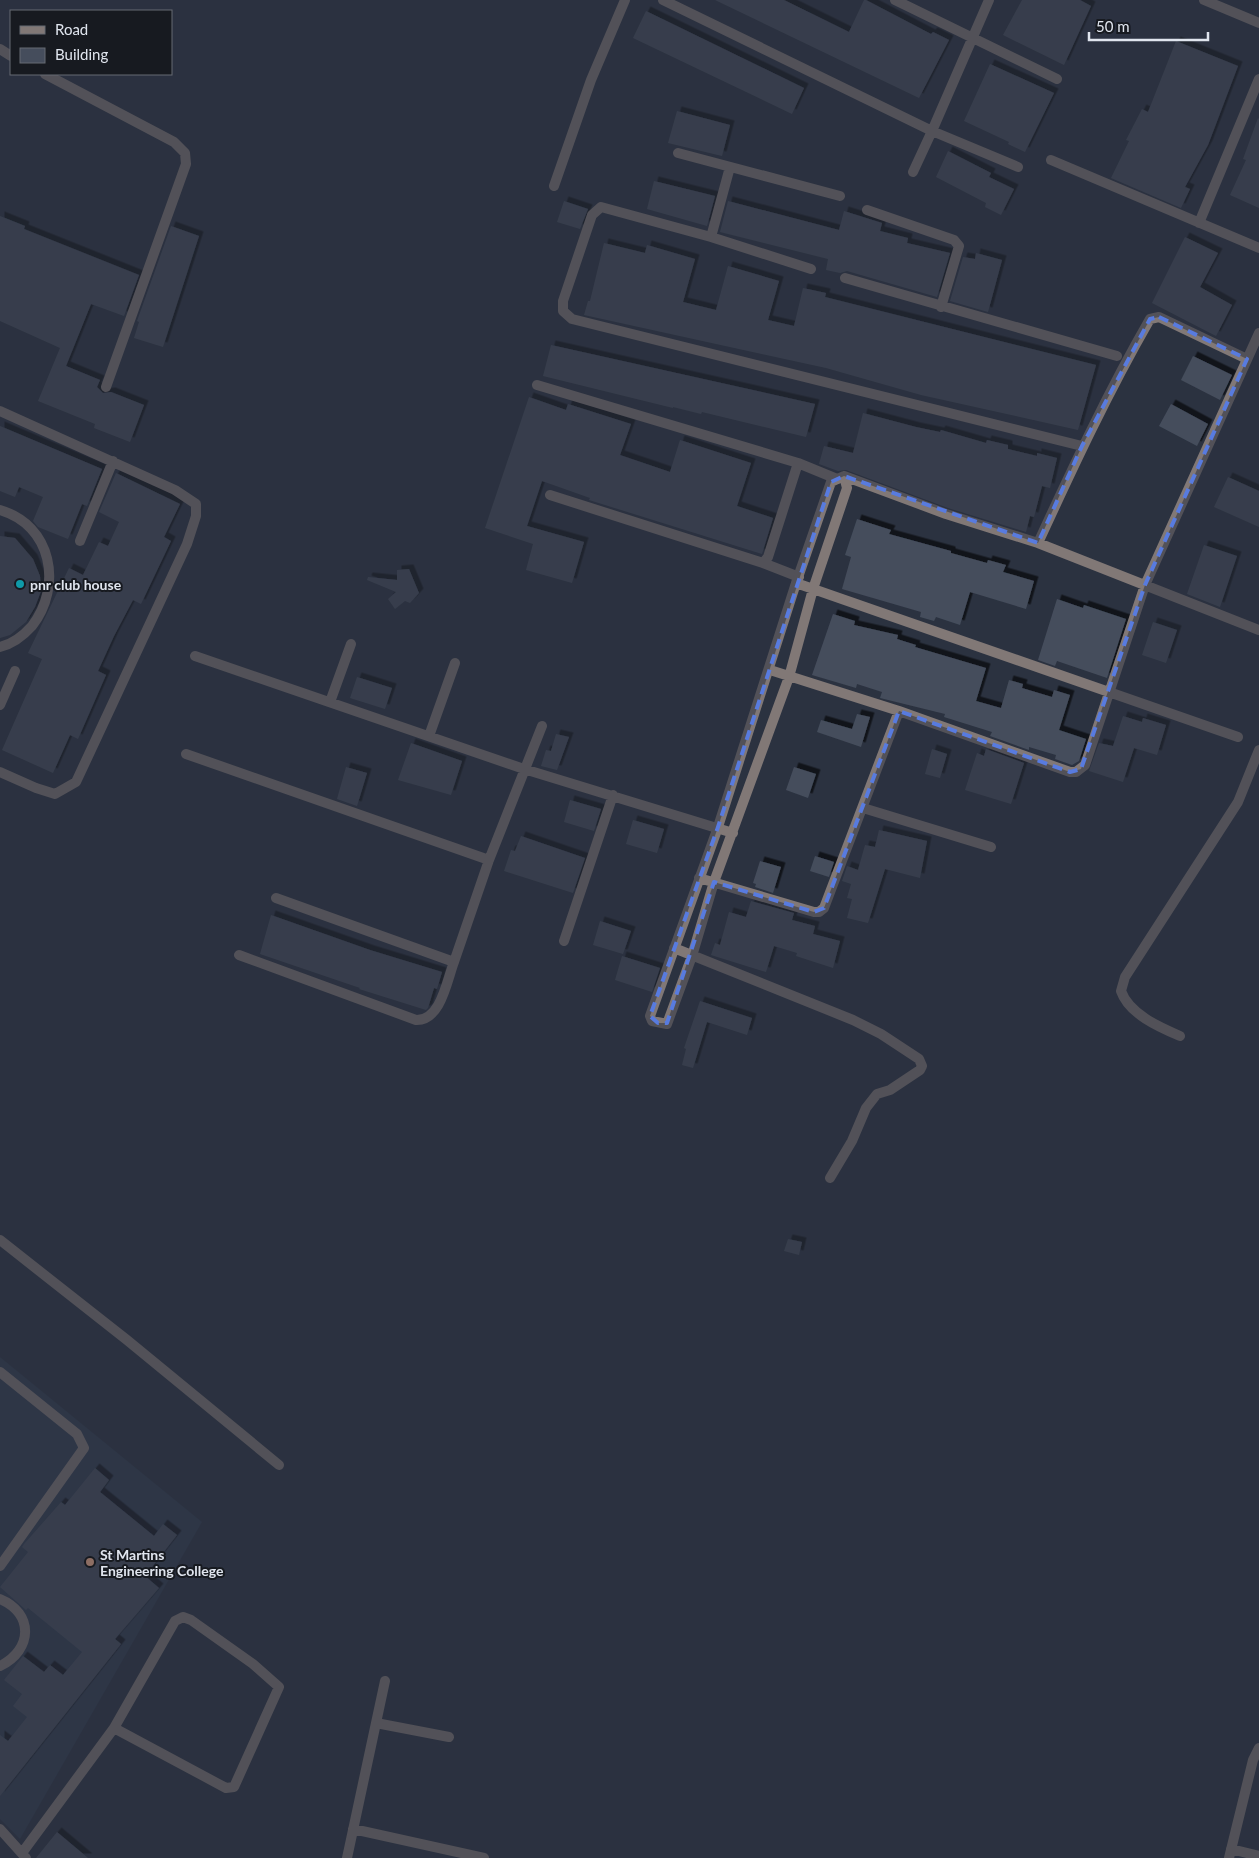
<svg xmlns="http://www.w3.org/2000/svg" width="1259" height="1858" viewBox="0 0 1259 1858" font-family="Lato,sans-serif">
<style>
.built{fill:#313c4f}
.building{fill:#454d5c;filter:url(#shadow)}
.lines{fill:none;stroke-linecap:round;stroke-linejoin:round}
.service{stroke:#817876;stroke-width:10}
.minor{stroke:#817876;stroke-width:10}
.marked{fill:none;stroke:#587bdf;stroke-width:4;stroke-dasharray:10 6;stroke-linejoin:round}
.culture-dot{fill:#0f9aa8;stroke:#171a20;stroke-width:2}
.education-dot{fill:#8d6e63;stroke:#171a20;stroke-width:2}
.labels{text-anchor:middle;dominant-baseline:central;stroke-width:4;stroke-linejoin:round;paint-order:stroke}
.poi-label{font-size:14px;font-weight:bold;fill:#e0e5ee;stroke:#171a20;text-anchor:start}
</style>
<defs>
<filter id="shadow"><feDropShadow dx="4.5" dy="-4.5" stdDeviation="0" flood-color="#0009"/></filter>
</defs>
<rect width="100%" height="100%" fill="#2b3240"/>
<path class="built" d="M0,1357L202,1522L20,1839L0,1819Z"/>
<path class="building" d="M715,0H784L849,32L864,0H866L931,34L933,32L949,40L919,98Z
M1022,0H1080L1091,6L1064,65L1003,35Z
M646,11L804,88L792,114L633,38Z
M1176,41L1238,66L1208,145L1185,187L1190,189L1181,208L1111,178L1129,141L1126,140L1142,109L1148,112Z
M990,64L1054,93L1025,152L1008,144L1009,142L964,121Z
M677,111L730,125L722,156L668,143Z
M1258,118L1259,119V208L1230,195L1246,160L1243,159Z
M948,151L991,173L989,177L1014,189L1001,215L985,207L986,203L936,177Z
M654,181L715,196L707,226L647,209Z
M564,201L588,209L580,229L557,222Z
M728,201L839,230L844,211L882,223L880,231L908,238L907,243L950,253L937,297L847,271L840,273L826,270L828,259L720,232Z
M0,216L25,226L24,229L139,275L124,316L91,304L66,366L100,380L97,387L103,393L111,392L144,405L130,442L94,428L95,424L38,401L60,348L0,321Z
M171,226L199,236L163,347L134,338L139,322L137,321Z
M1185,237L1218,253L1200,287L1232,305L1216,336L1152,303Z
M604,243L645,253L647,245L695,259L683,302L716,310L728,266L779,281L768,320L794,326L803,288L826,293L825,297L1096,365L1078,430L921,395L826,368L584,315L588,301H590Z
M976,253L1002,260L988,312L950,301L963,257L975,259Z
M551,345L815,404L806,437L702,412L701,414L673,407V408L543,376Z
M1193,356L1232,375L1220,400L1181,380Z
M529,397L566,410L568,404L631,424L620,455L670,472L680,440L751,463L737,506L773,518L762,554L589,500L590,498L542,481L527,526L584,542L572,583L526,570L533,544L485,528Z
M1171,404L1208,424L1197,446L1159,426Z
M863,413L916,427L940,432L941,430L986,443L987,440L1008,445V449L1037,456V453L1057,458L1050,488L1042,486L1034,517L1030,516L1026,532L948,508L846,470L838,471L819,464L824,446L853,453Z
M0,426L102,469L87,506L82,504L68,539L38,527L33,521L43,497L19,487L15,497L0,491Z
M116,473L180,504L164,537L171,541L141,604L133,600L114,636L98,671L106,675L78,739L70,735L53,773L2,750L42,659L28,653L69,568L83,575L99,542L108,546L119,522L99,512Z
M1228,477L1259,491V527L1214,507Z
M857,519L891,530L889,534L951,551V553L987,563L988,560L1006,565L1003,572L1034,581L1026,609L970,592L960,625L936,617L934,621L920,617L921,612L842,589L851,557L845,555Z
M0,536L15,538L33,559L40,576L41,591L35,607L26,622L10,635L0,638Z
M1204,545L1237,556L1220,607L1187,594Z
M409,569L419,593L410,603L405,601L395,609L388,599L396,592L367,580L368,577L397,580V570Z
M1057,599L1083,608L1084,605L1126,619L1107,678L1057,661L1055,666L1038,660Z
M833,614L855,621L854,625L898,635L897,639L916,645L915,647L986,668L976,701L1001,708L1009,680L1023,684L1022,688L1052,697L1054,690L1070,695L1059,730L1086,739L1079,761L1072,765L1055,759L1056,755L1029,747V750L990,736L992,732L944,717L945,714L880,698L882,692L857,684L856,688L812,675Z
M1153,622L1177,630L1166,663L1142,655Z
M357,677L392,688L385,709L350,698Z
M857,714L870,717L861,747L817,732L821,720L852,729Z
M1123,716L1142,722L1143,718L1166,725L1157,755L1134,748L1123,782L1089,771L1099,743L1113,746Z
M556,734L569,737L557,770L541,766L546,750L551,751Z
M411,743L462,761L451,795L398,780Z
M932,749L947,754L940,778L925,774Z
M986,749L1024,763L1011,804L965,790L977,753L984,756Z
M346,767L367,773L357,806L337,799Z
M794,767L816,774L808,798L786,790Z
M570,800L601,809L594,831L564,822Z
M633,820L664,829L657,853L626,844Z
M879,830L927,841L920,878L885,869L868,923L847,918L852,899L847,898L851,884L842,881L847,866L858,870L865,845L875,847Z
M521,836L585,858L573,893L504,871L511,850L515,851Z
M815,856L834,862L829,877L810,871Z
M760,861L781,867L773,893L755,887L756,884L753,883Z
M751,901L794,913L792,920L815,926L813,934L840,941L833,968L796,956L797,953L774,946L766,972L711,955L715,943L720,945L729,912L746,917Z
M271,915L370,950L442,972L437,989L434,988L428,1008L426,1010L359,989L360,988L260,954Z
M600,921L631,931L623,954L593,945Z
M622,956L660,968L652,992L615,980Z
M700,1001L752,1018L747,1035L707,1022L693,1068L682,1065L686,1049L684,1048Z
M788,1239L802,1242L799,1255L784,1251Z
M95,1468L109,1480L100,1492L154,1536L163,1524L177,1535L145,1576L159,1588L115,1639L121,1644L0,1796V1735L8,1741L27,1717L13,1706L22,1694L4,1680L23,1656L44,1672L50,1665L63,1675L82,1652L28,1608L26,1610L0,1587L28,1552L22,1547L24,1544L61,1502L65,1505Z
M57,1832L88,1858H36Z"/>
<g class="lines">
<path class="service" d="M537,385L798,463L837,479
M550,495L763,563L768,557L798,463
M763,563L799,577
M0,1240L127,1340L279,1465
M0,1372L77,1434L84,1448L0,1566
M0,1599C34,1613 33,1650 0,1666"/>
<path class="minor" d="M663,0L932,131L989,0
M895,0L1057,79
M1204,0L1259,23
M0,49L11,56
M45,74L174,142L185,153L186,164L106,387
M678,153L840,196
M1051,160L1259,248
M913,172L932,131L1018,167
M554,186L591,80L625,0
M867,210L954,240L959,246L941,307
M1199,223L1259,79
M711,237L730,167
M811,269L711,237L601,207L592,215L563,301V311L572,319L1082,446
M845,278L1117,356
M0,411L175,490L196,504V516L187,544L76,782L55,794L36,788L0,772
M844,476L847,488L813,589L789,677L714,882L692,956L667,1024L652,1021L650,1016L717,830L796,583L831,482L844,476L946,514L1038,543L1259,630
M0,510C52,525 63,586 32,626C24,635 12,644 0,647
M80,541L113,461
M1038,543C1073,467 1108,392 1150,319L1159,317L1247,359
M796,583L1238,737
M195,656L524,769L733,833
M770,670L899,711L1070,772H1076L1085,765L1145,585L1259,333
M330,702L351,644
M0,705L15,671
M429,736L455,663
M186,754L489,860
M863,808L991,847
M699,878L814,912H819L824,908L899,711
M564,941L613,795
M674,948L853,1020L881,1034L919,1059L922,1066L920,1070L890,1090L877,1094L866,1108L852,1141L830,1178
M239,955L416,1020C441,1021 447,980 454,962L276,898
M454,962L489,860L542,726
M1180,1036C1159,1027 1129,1014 1121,991L1125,977L1238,802L1259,750
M376,1723L449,1737
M0,1829L26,1858
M353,1829L484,1858
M1231,1849L1259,1856
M22,1853L114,1728L175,1621L183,1617L191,1620L253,1664L279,1687L234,1787L226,1788L114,1728
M347,1858L385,1681
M1229,1858L1253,1760L1259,1748"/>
</g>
<path d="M0 0H1259V1858H0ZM1159,317L1247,359L1145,585L1081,769L1070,772L899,711L824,908L814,912L714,882L667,1023H658L650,1016L717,830L831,482L844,476L1038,543L1082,446L1150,319Z" fill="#2b3240" fill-opacity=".55" fill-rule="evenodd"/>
<path class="marked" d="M1159,317L1247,359L1145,585L1081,769L1070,772L899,711L824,908L814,912L714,882L667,1023H658L650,1016L717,830L831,482L844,476L1038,543L1082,446L1150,319Z"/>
<circle class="culture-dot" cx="20" cy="584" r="5"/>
<circle class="education-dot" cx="90" cy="1562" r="5"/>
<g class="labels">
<g class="poi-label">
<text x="30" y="584">pnr club house</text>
<text x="100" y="1554">St Martins<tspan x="100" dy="16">Engineering College</tspan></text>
</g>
</g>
<rect x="10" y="10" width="162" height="65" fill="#171a20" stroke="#676b72"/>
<rect x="20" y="26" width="25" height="8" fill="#817876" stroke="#676b72"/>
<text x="55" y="35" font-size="15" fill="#e0e5ee">Road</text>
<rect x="20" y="48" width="25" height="15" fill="#454d5c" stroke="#676b72"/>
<text x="55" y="60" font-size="15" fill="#e0e5ee">Building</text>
<path d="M1089 32v8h119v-8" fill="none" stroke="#e0e5ee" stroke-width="2.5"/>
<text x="1096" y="32" font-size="15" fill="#e0e5ee" stroke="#171a20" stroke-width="4" paint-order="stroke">50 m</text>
</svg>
